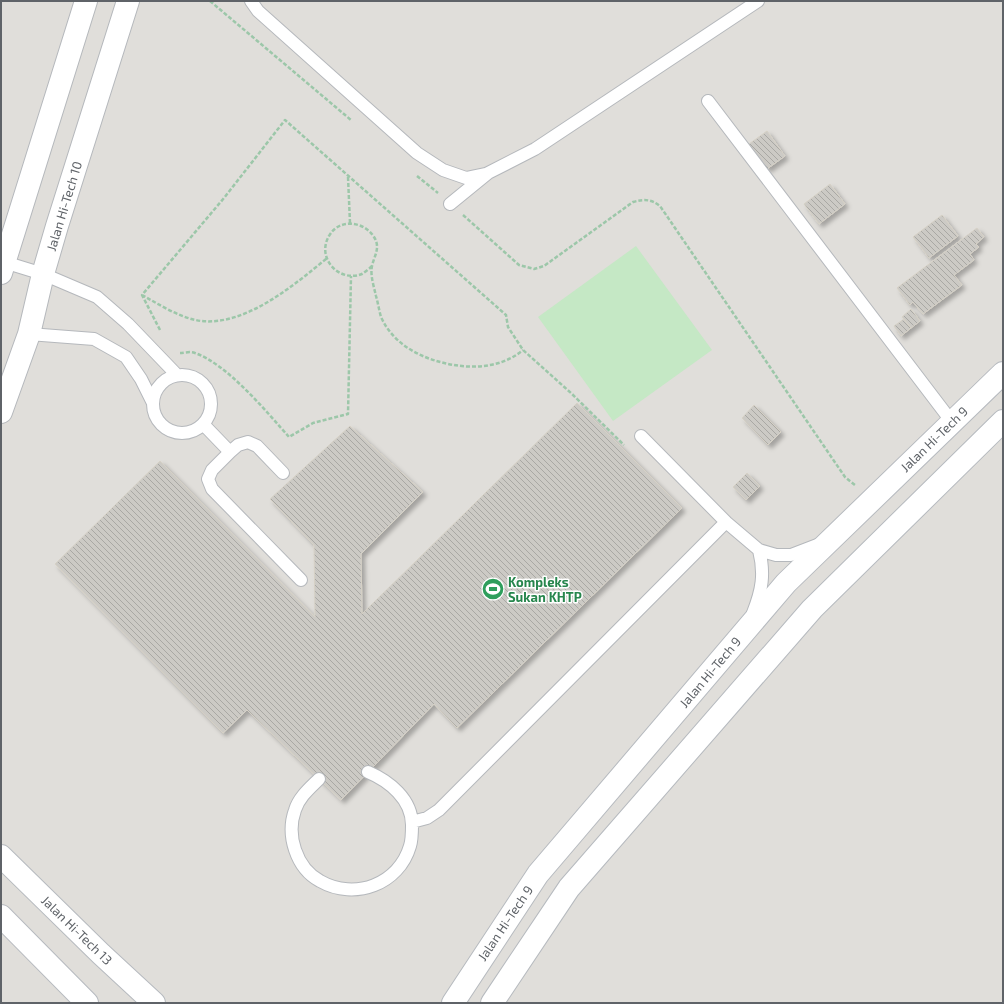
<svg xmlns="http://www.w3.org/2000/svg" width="1004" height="1004" viewBox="0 0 1004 1004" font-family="'Exo 2',sans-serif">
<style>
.industrial{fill:#e0deda}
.garden{fill:#c5e8c5}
.building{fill:url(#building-back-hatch);stroke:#d6d1c6;filter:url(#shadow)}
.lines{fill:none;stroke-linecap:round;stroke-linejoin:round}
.service-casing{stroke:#b5b8bc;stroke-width:14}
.tertiary-casing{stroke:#b5b8bc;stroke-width:24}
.secondary-casing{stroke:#b6babf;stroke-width:24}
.path{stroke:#9cc7a9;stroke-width:2.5;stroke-dasharray:4 2;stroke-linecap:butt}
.service{stroke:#fff;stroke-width:12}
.tertiary{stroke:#fff;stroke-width:22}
.secondary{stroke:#fff;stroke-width:22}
.labels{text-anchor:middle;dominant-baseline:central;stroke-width:3;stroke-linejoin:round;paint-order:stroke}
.street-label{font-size:13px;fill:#5f6368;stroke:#fff}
.leisure-label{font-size:13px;font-weight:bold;fill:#27864d;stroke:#fff;text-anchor:start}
</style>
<defs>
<pattern id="building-back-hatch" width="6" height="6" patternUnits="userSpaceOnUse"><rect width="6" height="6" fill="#cccac5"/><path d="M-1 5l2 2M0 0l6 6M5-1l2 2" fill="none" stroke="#a9a8a4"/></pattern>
<filter id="shadow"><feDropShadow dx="3.5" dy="3.5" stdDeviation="2" flood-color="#0004"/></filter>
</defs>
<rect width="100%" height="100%" fill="#f1efe8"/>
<path class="industrial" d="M1,1H1003V1003H1Z"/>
<path class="garden" d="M636,246L712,350L613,421L538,317Z"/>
<path class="building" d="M767,131L785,156L767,169L749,144Z
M830,184L845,204L819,224L804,204Z
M942,215L958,236L929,258L913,237Z
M977,228L984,237L976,244L979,247L970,254L974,260L954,275L962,285L923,314L913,302L910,305L897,288Z
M911,309L920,321L911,328L902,317Z
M904,319L911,328L901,336L894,326Z
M577,403L682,508L457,728L434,704L341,800L247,710L223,733L55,564L160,461L315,617L314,545L270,499L350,426L423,492L361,554L362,614Z
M754,405L781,432L768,445L742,418Z
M747,473L760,486L746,500L733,487Z"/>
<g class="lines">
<g class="service-casing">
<path id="service" d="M251,1L258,11L417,153L443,170L466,178L485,174
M708,101L952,422
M450,204L488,173L535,149L758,1
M4,262L43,274L97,297L128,324L177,375
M29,334L94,339L126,357L141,379L153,403
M153 404a29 29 0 1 1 58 0a29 29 0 1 1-58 0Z
M203,424L230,452L212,470L208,479L212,489L301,580
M641,436L726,522L759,550L776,555H791L817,545
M230,452L238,445L248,442L257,446L283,473
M753,613C762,590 765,574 759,550
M319,779C310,788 299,797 295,810C286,835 296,868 320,881C355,901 399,884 410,846C412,840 412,831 412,825C412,799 389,781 368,772
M412,822L427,818L439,810L726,522"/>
</g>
<g class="tertiary-casing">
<path id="tertiary" d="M1,273L86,1
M1,412L29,334L43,274L57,226L128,1"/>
</g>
<g class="secondary-casing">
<path id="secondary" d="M1,856L101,954L154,1003
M1,916L87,1003
M453,1003L538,874L786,583L1003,373
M492,1003L569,888L812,609L1003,421"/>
</g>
<path class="path" d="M210,1L351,120
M417,176L438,193
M348,177L350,223
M463,215L519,265L534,269L544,266L633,202C644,199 651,199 660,206L845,477L855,485
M372,266C369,269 365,272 362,274C339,283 316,258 329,236C339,218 364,221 374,237C381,248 374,256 372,266C370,275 374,287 376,296C378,303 379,310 381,317C394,346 424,360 454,365C478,369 504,366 523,350
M142,295C160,305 180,318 201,321C246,326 294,285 326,259
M160,330L142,295L224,198L285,120L506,315L508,327L523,350L571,393L624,445
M180,353C184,353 190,351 195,353C227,364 266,411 289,437L313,423L348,414L351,276"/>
<use href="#service" class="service"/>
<use href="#tertiary" class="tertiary"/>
<use href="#secondary" class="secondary"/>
</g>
<defs>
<g id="stadium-disc" transform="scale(1.15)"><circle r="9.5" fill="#2e9e5b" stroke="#fff"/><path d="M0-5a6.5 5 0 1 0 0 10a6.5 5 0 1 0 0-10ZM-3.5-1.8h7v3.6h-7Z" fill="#fff"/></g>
</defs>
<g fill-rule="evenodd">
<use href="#stadium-disc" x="493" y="589"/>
</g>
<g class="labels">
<g class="street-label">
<text transform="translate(64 206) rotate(-73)">Jalan Hi-Tech 10</text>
<text transform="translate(934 439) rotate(-44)">Jalan Hi-Tech 9</text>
<text transform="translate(710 672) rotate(-50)">Jalan Hi-Tech 9</text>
<text transform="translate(505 923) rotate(-56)">Jalan Hi-Tech 9</text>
<text transform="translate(77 930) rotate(44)">Jalan Hi-Tech 13</text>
</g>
<g class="leisure-label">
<text x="508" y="582">Kompleks<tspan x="508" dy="15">Sukan KHTP</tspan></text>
</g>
</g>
<rect width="1004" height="1004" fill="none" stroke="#5f6368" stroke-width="4"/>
</svg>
